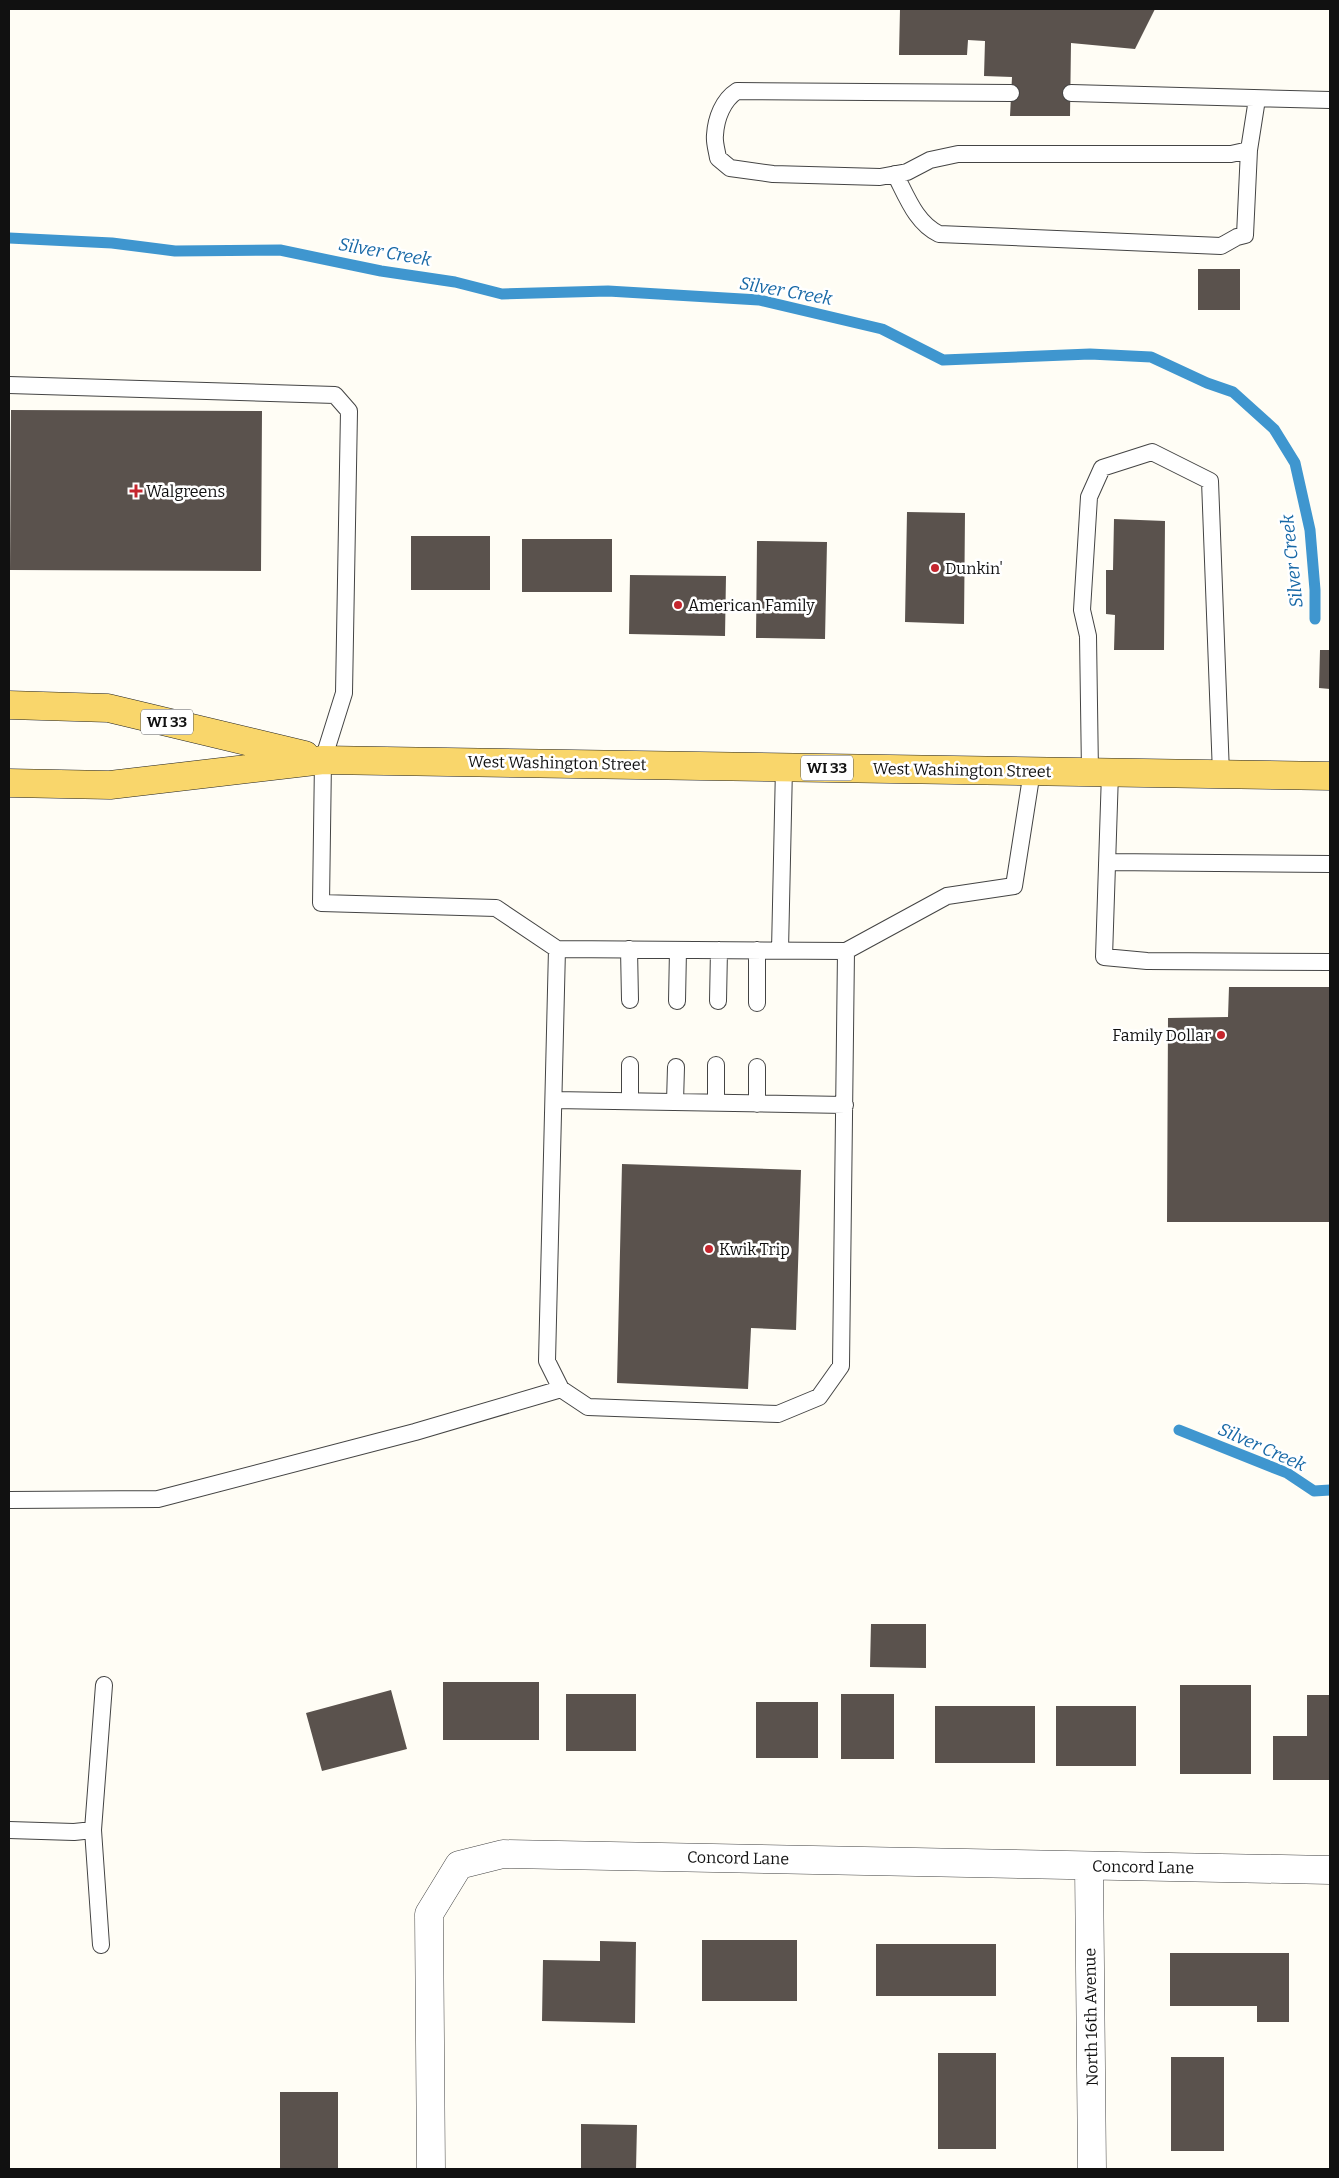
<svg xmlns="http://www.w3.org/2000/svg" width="1339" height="2178" viewBox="0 0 1339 2178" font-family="Bitter,serif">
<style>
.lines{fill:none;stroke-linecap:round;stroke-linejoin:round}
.stream{stroke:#3f96cf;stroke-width:11}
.building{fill:#5a524d}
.service-casing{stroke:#444;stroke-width:18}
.minor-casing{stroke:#444;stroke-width:29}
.primary-casing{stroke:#222;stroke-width:29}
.service{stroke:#fff;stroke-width:16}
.minor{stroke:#fff;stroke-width:28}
.primary{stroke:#f9d66b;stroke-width:28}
.poi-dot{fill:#c4262e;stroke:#fff;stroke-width:2}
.labels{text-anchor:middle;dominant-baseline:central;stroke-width:5;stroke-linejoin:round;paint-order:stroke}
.shield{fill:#fff;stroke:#585858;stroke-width:1}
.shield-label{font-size:15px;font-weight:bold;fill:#111}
.poi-label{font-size:16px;fill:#111;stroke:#fff;text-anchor:start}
.street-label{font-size:16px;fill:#111;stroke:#fff}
.water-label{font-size:18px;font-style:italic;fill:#1768a6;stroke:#fff}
</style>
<rect width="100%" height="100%" fill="#fffdf5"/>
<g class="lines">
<path class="stream" d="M9,238L112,243L175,251L280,250L381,271L455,282L502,294L608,291L759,300L882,329L943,360L1090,354L1151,357L1207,383L1233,392L1274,429L1295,463L1310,530L1315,590V619
M1179,1430L1287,1473L1314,1491L1330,1490"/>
</g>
<path class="building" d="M900,9H1155L1135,49L1071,43L1070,116H1010L1012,77L984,76L985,41L968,40L967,55H899Z
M1198,269H1240V310H1198Z
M11,410L262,411L261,571L10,570Z
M907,512L965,513L964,624L905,622Z
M1114,519L1165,521L1164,650H1114L1115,615L1106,614V570H1113Z
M411,536H490V590H411Z
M522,539H612V592H522Z
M757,541L827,542L825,639L756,638Z
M630,575L726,576L725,636L629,634Z
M1320,650H1330V689L1319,688Z
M1229,987H1330V1222H1167L1168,1018L1228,1017Z
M622,1164L801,1170L796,1330L751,1328L748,1389L617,1383Z
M871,1624H926V1668L870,1667Z
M443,1682H539V1740H443Z
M1180,1685H1251V1774H1180Z
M391,1690L407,1749L322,1771L306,1713Z
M566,1694H636V1751H566Z
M841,1694H894V1759H841Z
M1307,1695H1330V1780H1273V1736H1307Z
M756,1702H818V1758H756Z
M935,1706H1035V1763H935Z
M1056,1706H1136V1766H1056Z
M702,1940H797V2001H702Z
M600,1941L636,1942L635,2023L542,2021L543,1960L600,1961Z
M876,1944H996V1996H876Z
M1170,1953H1289V2022H1257V2006H1170Z
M938,2053H996V2149H938Z
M1171,2057H1224V2151H1171Z
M280,2092H338V2169H280Z
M581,2124L637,2125L636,2169H581Z"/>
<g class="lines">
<g class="service-casing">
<path id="service" d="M1011,93L737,91C723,100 716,118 715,135C714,142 717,151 718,158L730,168L773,174L880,177L907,172L930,160L958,154H1231L1249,150
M1071,93L1330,100
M895,174C907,197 916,223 939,234L1221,246L1237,237L1245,235L1249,150L1257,99
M9,385L335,395L349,411L344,693L323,760L321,903L496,908L557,949L846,951L947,896L1014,886L1032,771
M1090,772L1088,636L1082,610L1089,497L1102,468L1152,452L1210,481L1221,774
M1110,773L1104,957L1147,961L1330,962
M1107,862L1330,864
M557,949L547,1361L561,1389L588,1407L778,1414L819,1397L841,1366L846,951
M629,949L630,1000
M757,950V1003
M780,950L784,767
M677,1001L678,950
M718,1001L719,950
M630,1065V1101
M757,1067V1104
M554,1100L845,1105
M675,1102L676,1067
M716,1103V1065
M9,1500L158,1499L415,1432L561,1389
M9,1830L74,1832L93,1830L101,1945
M93,1830L104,1685"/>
</g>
<g class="minor-casing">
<path id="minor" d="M1089,1866L1092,2169
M431,2169L429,1914L459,1865L503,1854L1330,1870"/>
</g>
<g class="primary-casing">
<path id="primary" d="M9,705L108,708L305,755
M9,783L110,785L323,760L1330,776"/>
</g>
<use href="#service" class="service"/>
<use href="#minor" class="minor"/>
<use href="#primary" class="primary"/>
</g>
<g class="poi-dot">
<path d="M133.5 483.5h5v5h5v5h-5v5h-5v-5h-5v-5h5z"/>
<circle cx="935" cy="568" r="5"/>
<circle cx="678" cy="605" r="5"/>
<circle cx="1221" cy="1035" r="5"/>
<circle cx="709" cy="1249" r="5"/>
</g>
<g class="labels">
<g class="shield">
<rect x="141" y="709.5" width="52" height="25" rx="4"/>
<rect x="801" y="755.5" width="52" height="25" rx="4"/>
</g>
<g class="shield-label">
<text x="167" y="722">WI 33</text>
<text x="827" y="768">WI 33</text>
</g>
<g class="poi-label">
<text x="146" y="491">Walgreens</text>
<text x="945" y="568">Dunkin'</text>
<text x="688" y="605">American Family</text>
<text x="1211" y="1035" text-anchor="end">Family Dollar</text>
<text x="719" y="1249">Kwik Trip</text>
</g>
<g class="street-label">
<text transform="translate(557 763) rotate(1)">West Washington Street</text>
<text transform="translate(962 770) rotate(1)">West Washington Street</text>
<text transform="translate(738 1858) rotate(1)">Concord Lane</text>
<text transform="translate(1143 1867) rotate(1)">Concord Lane</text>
<text transform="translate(1091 2017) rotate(-91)">North 16th Avenue</text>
</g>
<g class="water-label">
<text transform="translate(385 252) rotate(10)">Silver Creek</text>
<text transform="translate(786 291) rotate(10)">Silver Creek</text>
<text transform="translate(1292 561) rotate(-96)">Silver Creek</text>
<text transform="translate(1262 1447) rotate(24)">Silver Creek</text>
</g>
</g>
<rect width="1339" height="2178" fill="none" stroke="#111111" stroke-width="20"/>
</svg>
